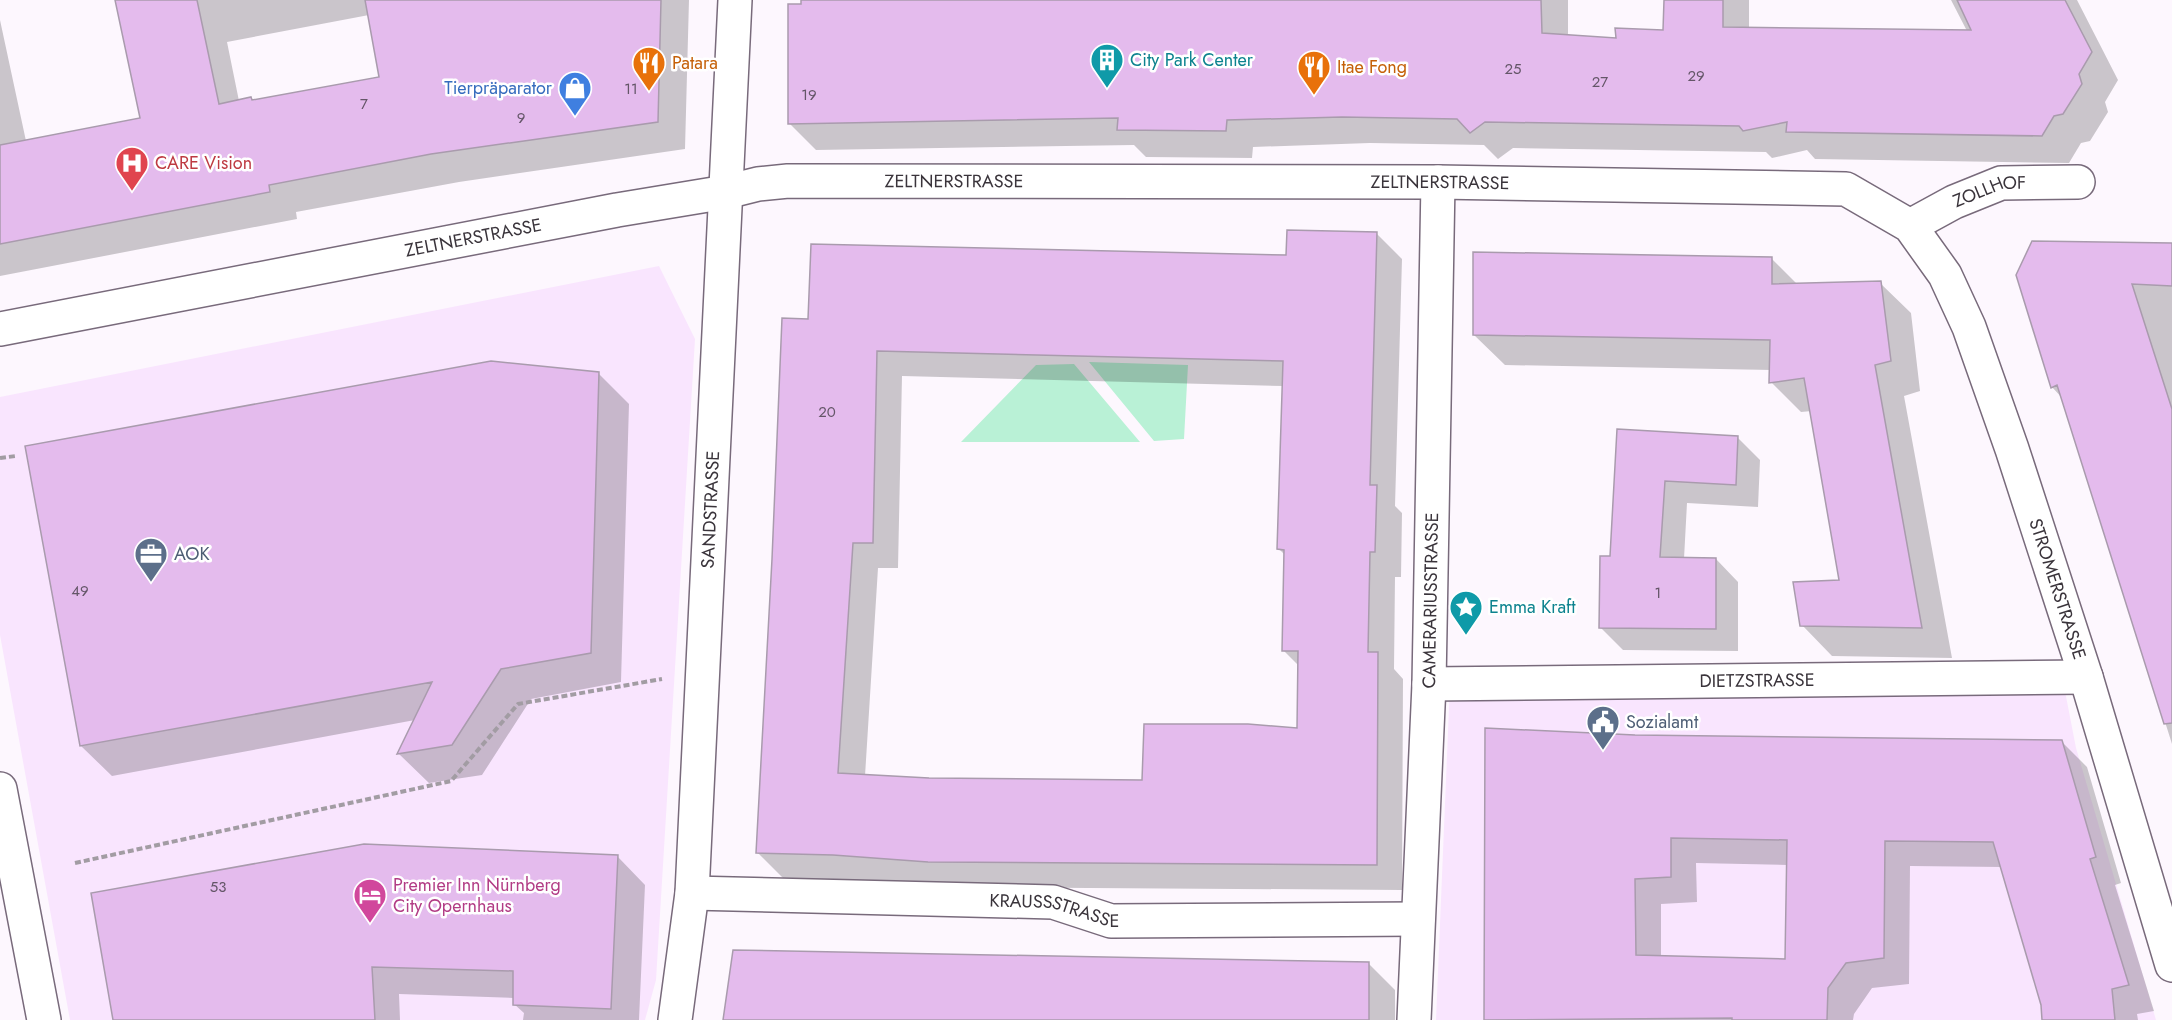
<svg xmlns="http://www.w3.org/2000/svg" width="2172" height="1020" viewBox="0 0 2172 1020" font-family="Jost,sans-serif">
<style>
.built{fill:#f9e5fe}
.green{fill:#b9f1d6}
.shadow{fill:#0003;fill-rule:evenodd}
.building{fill:#e4bbed;stroke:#a99bad;stroke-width:1.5;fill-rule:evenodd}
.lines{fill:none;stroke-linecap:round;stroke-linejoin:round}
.minor-casing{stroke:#786a7b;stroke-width:36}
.secondary-casing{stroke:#786a7b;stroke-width:36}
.path{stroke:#a29ca3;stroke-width:4;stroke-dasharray:6 3;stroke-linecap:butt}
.minor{stroke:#fff;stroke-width:33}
.secondary{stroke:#fff;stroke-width:33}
.labels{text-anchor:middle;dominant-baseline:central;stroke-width:5;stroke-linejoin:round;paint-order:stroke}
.number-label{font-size:15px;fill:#645668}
.culture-label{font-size:18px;fill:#0d838f;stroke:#fff;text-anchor:start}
.food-label{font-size:18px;fill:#c56008;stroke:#fff;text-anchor:start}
.shop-label{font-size:18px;fill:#366cbe;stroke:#fff;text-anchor:end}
.health-label{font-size:18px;fill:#be3a42;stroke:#fff;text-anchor:start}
.street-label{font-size:18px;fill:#3a343b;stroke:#fff}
.service-label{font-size:18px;fill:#4e5e75;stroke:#fff;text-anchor:start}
.hotel-label{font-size:18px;fill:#b23c85;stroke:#fff;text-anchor:start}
</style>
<rect width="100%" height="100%" fill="#fdf7fe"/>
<path class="built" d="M659,266L695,339L656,980L645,1020H70L0,635V397Z
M1450,684L2064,686L2076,748L2156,1020H1436Z"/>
<path class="green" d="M1089,362L1188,365L1184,439L1154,441Z
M1074,364L1140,442H961L1036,365Z"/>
<path class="shadow" d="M116,0H689L685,149L459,182L296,212L297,219L0,276V20L26,141L142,119ZM369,15L381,78L254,102L251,99L239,101L227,42Z
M803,0H1568V36L1618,39L1664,31L1665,0H1749V29L1967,31L1951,0H2077L2118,80L2105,102L2108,112L2090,141L2081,143L2069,163L1815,159L1807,150L1772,158L1766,152L1513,148L1498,159L1484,145L1370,143L1253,147L1252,158L1146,157L1134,145L816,150L789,123Z
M1376,233L1402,259L1395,506L1402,513L1401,577H1395L1394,669L1403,679L1402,890L955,887L860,880L783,878L757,852L809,320L1287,256ZM902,376L1283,386L1279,549L1285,555L1283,650L1299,666V730L1143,781L929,780L865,776L878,568H898Z
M2172,244V744L2063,399L2052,387L2017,275Z
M1771,258L1798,285L1880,283L1911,313L1920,391L1904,396L1952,658L1832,656L1802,625L1841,581L1812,411L1801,412L1771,382V370L1505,365L1474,335Z
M599,374L629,404L621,682L531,699L482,775L429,783L399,754L415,720L112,776L81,746Z
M1618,431L1738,438L1760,460L1758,507L1687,503L1684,559H1716L1738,582V651L1623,650L1600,627L1612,557Z
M1486,730L1635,736L2061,741L2087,767L2121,883L2115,885L2154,1011L2137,1014L2138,1020H2047L2002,867L1910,866L1909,984L1872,988L1854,1014L1853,1020H1485ZM1696,863L1788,865L1787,961L1661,957V904L1697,902Z
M618,857L645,885L639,1020H523L524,1013L514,1004V998L399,994L400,1020H114Z
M1369,964L1395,990V1020H871Z"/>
<path class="building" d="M115,0H197L219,104L251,97L252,100L379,77L365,0H661L658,122L431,154L269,185L270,192L0,244V145L140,118Z
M801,0H1541L1542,33L1616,38L1615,28L1663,30L1664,0H1723V27L1971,30L1957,0H2065L2092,52L2079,74L2082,84L2063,114L2054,116L2042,136L1786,132L1787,122L1743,131L1739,126L1485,122L1470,133L1457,119L1342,117L1227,120L1226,131L1117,130L1118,118L788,124V4H801Z
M1287,230L1377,232L1370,485H1377L1375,552H1370L1368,652H1378L1377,865L928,862L833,855L756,853L772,559L782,318L808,319L811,244L1286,255ZM877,351L1283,361L1277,549L1284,550L1282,651H1298L1297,728L1248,724H1144L1142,780L929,778L838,773L853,543H873Z
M2032,241L2172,243V286L2132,284L2172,409V723L2164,724L2057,385L2051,388L2016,275Z
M1473,252L1772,257V284L1881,281L1891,361L1875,365L1922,628L1800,626L1793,582L1839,580L1804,378L1769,383L1770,340L1473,335Z
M491,361L599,372L591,653L501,669L452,745L397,754L432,682L80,746L25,446Z
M1617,429L1738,436L1736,485L1665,481L1660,557L1716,558V629L1599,628L1600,556H1610Z
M1485,728L1635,735L2062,740L2096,857L2090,859L2129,985L2112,989L2115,1020H2042L2041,1005L1993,842L1885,841L1884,958L1846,963L1828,988L1827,1020H1732V1018L1484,1020ZM1671,838L1787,840L1785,959L1636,955L1635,879L1671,877Z
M364,844L618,855L611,1009L513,1005V971L372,967L375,1020H113L91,893Z
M733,950L1369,962V1020H723Z"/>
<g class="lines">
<g class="minor-casing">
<g id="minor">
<path id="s1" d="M1910,226L1954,202L2001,183L2078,182"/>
<path id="s2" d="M0,329L617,210L726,192L758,184L788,181L1438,182L1846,189L1910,226L1945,275L1969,327L2012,449L2086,677L2172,965"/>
<path id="s3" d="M1429,684L2086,677"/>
<path id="s4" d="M692,893L1053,902L1111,921L1418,919"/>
<path id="s5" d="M675,1020L692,893L735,0"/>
<path id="s6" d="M1414,1020L1429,684L1438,182"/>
</g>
</g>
<g class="secondary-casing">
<path id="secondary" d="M0,789L44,1020"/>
</g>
<path class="path" d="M0,458L16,456
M75,863L451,781L518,704L662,679"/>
<use href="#minor" class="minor"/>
<use href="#secondary" class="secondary"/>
</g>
<defs>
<g id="building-pin" transform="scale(1.725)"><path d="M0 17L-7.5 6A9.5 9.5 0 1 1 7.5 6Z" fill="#0f9aa8" stroke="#fff"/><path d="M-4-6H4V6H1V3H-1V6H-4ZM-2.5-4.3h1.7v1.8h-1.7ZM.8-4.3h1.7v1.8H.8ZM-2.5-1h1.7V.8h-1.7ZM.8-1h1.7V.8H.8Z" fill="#fff"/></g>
<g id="restaurant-pin" transform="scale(1.725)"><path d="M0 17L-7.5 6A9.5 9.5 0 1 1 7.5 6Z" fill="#e8710a" stroke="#fff"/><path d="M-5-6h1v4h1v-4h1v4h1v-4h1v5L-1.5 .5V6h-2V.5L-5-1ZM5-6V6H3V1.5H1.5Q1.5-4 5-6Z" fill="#fff"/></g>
<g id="shop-pin" transform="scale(1.725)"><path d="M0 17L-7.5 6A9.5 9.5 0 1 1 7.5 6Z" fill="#3f7fe0" stroke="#fff"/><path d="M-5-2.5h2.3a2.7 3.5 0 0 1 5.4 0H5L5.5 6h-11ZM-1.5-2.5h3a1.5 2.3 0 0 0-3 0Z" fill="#fff"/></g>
<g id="hospital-pin" transform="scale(1.725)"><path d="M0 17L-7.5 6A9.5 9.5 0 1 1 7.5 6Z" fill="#e0444e" stroke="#fff"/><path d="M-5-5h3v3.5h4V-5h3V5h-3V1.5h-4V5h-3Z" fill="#fff"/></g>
<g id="office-pin" transform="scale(1.725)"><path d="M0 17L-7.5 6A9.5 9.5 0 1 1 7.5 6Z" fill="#5c6f8a" stroke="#fff"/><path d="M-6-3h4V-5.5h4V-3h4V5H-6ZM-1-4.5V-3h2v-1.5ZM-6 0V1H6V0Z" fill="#fff"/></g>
<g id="sight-pin" transform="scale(1.725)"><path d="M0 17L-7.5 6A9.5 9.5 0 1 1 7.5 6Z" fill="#0f9aa8" stroke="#fff"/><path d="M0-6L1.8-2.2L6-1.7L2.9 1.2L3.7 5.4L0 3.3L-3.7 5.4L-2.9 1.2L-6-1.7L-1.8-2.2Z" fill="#fff"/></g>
<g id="civic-pin" transform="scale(1.725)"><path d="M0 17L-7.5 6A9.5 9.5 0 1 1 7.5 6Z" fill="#5c6f8a" stroke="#fff"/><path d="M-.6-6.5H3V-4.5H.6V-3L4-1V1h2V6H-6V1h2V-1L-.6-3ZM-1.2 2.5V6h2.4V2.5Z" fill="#fff"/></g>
<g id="hotel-pin" transform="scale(1.725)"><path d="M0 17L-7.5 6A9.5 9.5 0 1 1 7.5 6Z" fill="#d1479c" stroke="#fff"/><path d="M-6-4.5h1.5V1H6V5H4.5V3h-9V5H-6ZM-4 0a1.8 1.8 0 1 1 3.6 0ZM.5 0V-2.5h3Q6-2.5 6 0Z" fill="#fff"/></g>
</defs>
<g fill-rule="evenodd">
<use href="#building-pin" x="1107" y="60"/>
<use href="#restaurant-pin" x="649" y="63"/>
<use href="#restaurant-pin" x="1314" y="67"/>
<use href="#shop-pin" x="575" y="88"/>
<use href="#hospital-pin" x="132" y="163"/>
<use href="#office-pin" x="151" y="554"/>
<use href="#sight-pin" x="1466" y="607"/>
<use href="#civic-pin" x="1603" y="722"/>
<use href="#hotel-pin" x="370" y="895"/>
</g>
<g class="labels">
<g class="number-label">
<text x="1513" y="69">25</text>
<text x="1696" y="76">29</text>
<text x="1600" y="82">27</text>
<text x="631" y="89">11</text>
<text x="809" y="95">19</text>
<text x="364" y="104">7</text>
<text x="521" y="118">9</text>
<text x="827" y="412">20</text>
<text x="80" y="591">49</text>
<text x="1658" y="593">1</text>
<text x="218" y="887">53</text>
</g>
<g class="culture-label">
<text x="1130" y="60">City Park Center</text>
<text x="1489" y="607">Emma Kraft</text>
</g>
<g class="food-label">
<text x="672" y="63">Patara</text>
<text x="1337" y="67">Itae Fong</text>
</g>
<g class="shop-label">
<text x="552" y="88">Tierpräparator</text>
</g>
<g class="health-label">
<text x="155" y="163">CARE Vision</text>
</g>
<g class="street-label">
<text stroke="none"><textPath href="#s2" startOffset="968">ZELTNERSTRASSE</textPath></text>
<text stroke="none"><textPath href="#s2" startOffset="1454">ZELTNERSTRASSE</textPath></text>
<text stroke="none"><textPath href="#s1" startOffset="88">ZOLLHOF</textPath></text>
<text stroke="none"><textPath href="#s2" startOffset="482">ZELTNERSTRASSE</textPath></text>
<text stroke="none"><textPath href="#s5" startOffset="512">SANDSTRASSE</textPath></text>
<text stroke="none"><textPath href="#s2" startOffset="2328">STROMERSTRASSE</textPath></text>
<text stroke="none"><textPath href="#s6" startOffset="420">CAMERARIUSSTRASSE</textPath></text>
<text stroke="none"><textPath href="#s3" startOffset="328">DIETZSTRASSE</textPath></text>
<text stroke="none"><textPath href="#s4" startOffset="364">KRAUSSSTRASSE</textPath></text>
</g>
<g class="service-label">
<text x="174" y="554">AOK</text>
<text x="1626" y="722">Sozialamt</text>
</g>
<g class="hotel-label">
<text x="393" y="885">Premier Inn Nürnberg<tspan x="393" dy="21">City Opernhaus</tspan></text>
</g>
</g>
</svg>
